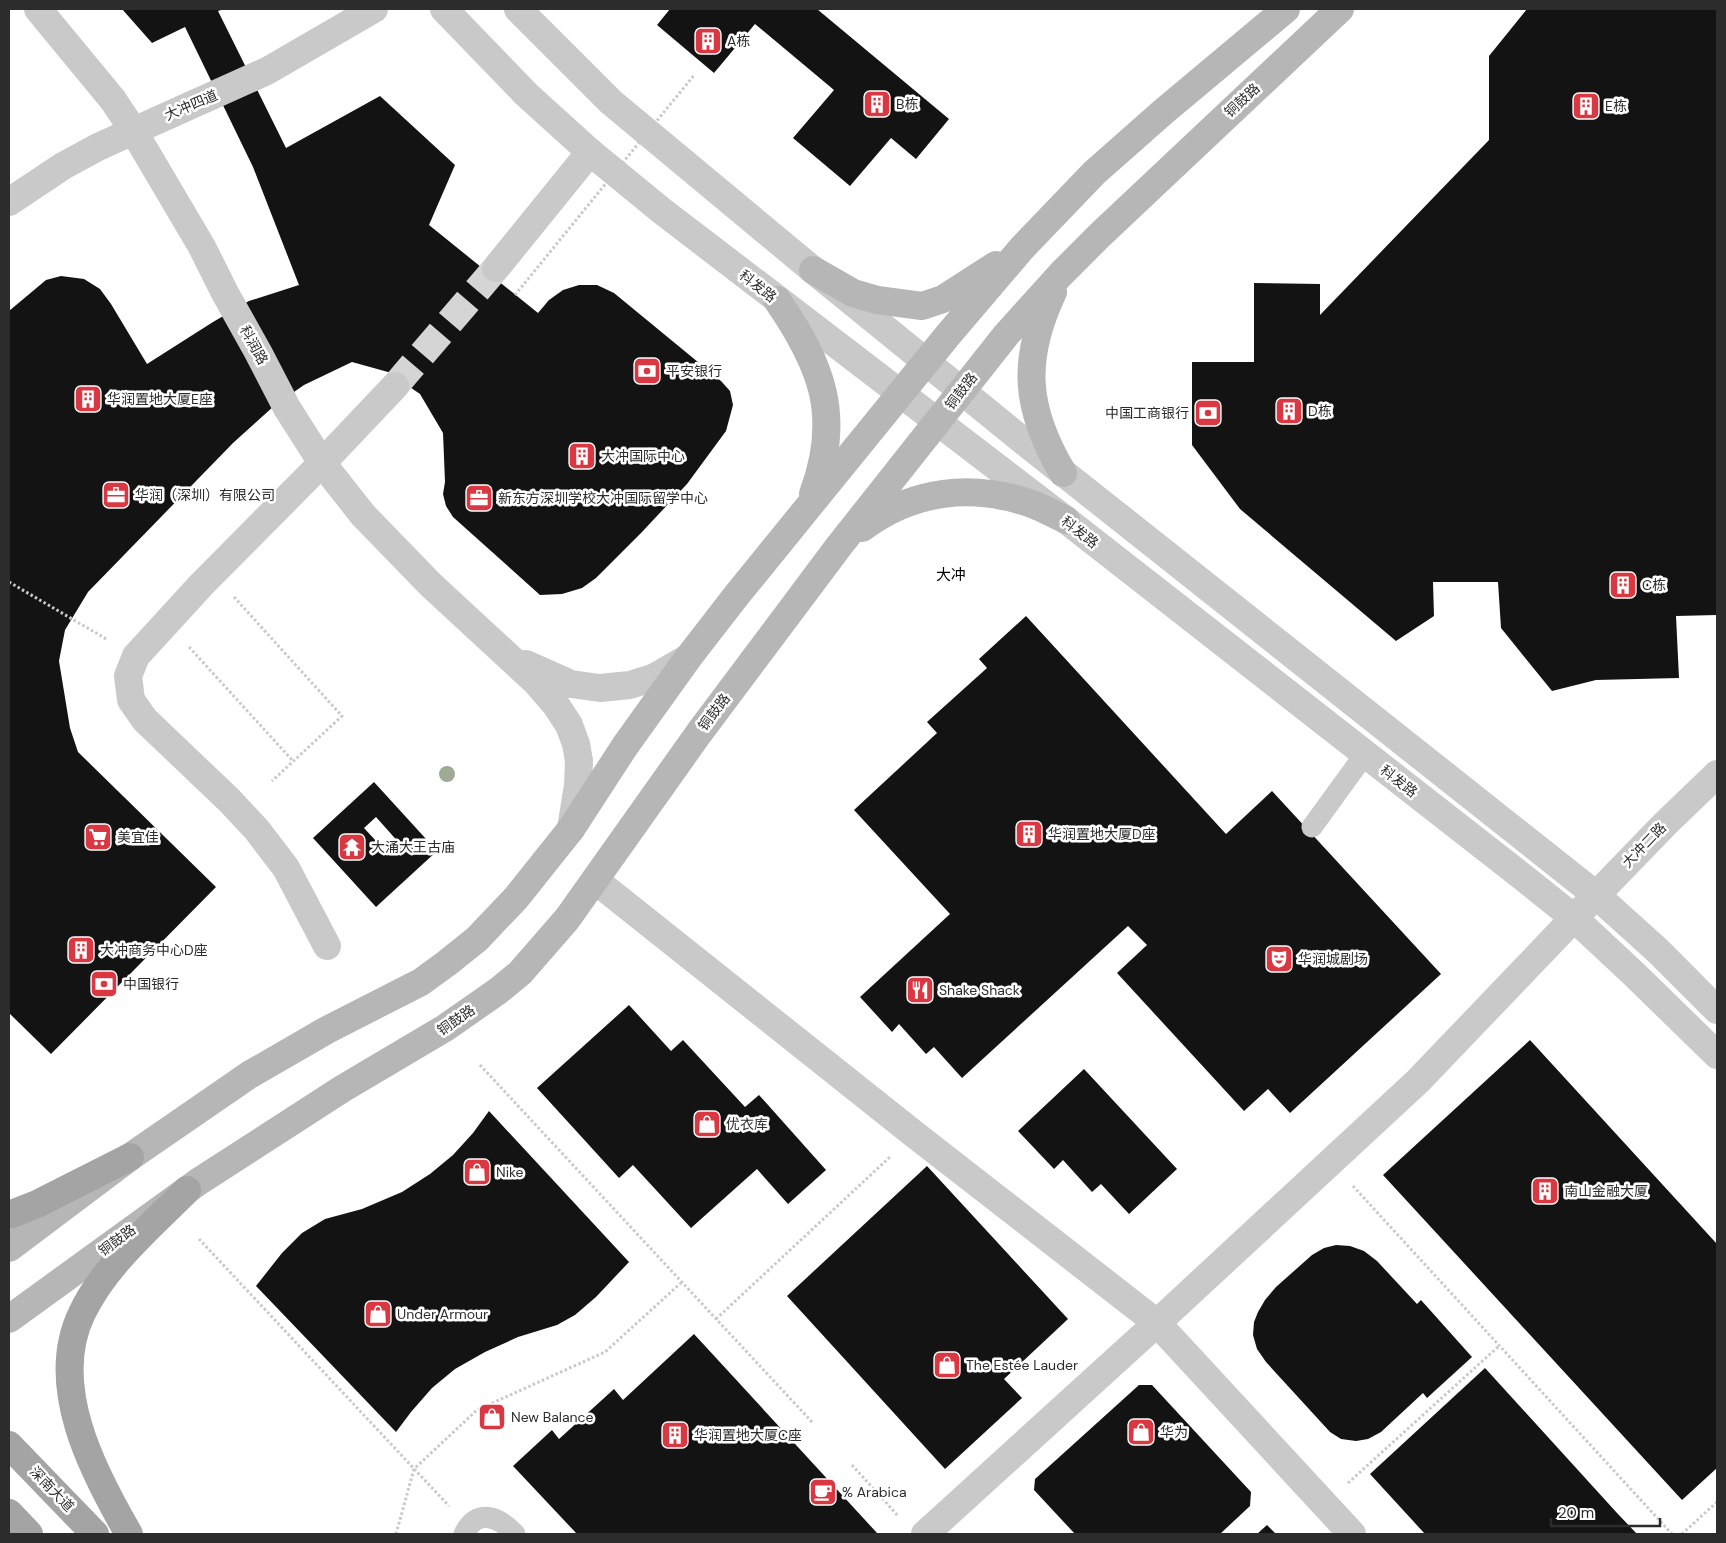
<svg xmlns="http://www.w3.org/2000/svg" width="1726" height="1543" viewBox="0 0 1726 1543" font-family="'DM Sans','Noto Sans SC',sans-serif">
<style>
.building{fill:#131313;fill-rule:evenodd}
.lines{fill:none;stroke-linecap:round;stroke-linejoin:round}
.pedestrian-tunnel{stroke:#d5d5d5;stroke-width:28;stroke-dasharray:28 14;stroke-linecap:butt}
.path{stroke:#c9c9c9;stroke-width:3;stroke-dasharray:2.5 2.5;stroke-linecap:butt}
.service{stroke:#c9c9c9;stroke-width:21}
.pedestrian{stroke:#c9c9c9;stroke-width:28}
.minor{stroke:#c9c9c9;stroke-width:28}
.tertiary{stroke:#c9c9c9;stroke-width:28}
.secondary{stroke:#b6b6b6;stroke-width:28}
.primary{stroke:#a4a4a4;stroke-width:28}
.path-bridge{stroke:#c9c9c9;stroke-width:3;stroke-dasharray:2.5 2.5;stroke-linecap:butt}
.tree{fill:#9eaa94}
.labels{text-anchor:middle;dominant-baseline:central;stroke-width:5;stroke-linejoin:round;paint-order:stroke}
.poi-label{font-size:14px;fill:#2c2c2c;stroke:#fff;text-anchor:start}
.street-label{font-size:14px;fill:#2c2c2c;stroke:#fff}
.neighbourhood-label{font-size:15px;fill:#000;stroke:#fff}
</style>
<rect width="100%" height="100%" fill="#fff"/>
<path class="building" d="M122,9H224L218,11L286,148L380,96L455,165L429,225L538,313L549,300L563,290L579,285H597L614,293L721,381L730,391L733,405L726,431L687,484L641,533L596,578L582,588L562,594L540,595L453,517L446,506L443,494L445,482L443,433L420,394L388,372L352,362L304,385L274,406L233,443L88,592L65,630L59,661L70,728L78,752L216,887L51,1054L9,1013V311L46,280L61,276L84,279L100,289L111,304L147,364L213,322L249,301L299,285L253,167L185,27L152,43Z
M670,9H817L949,119L916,159L891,138L850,186L793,138L834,90L755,24L714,73L657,25Z
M1527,9H1717V615L1676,616L1679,678L1596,680L1552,691L1501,628L1498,582H1433L1434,616L1396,641L1240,509L1192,445V362H1254V283L1320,284V315L1489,140V56Z
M1026,616L1226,834L1272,791L1441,974L1290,1113L1268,1089L1244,1111L1117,973L1147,945L1128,926L962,1078L934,1047L926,1054L899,1024L892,1032L860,997L950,914L854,810L937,733L927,722L987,668L979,659Z
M374,782L437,851L376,907L313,838ZM376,817L400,844L389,855L364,828Z
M629,1005L671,1051L683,1040L745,1107L759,1095L826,1170L788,1204L757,1169L691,1228L633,1165L619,1178L537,1088Z
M1530,1040L1717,1244V1468L1682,1500L1383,1175Z
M1084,1069L1177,1169L1129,1214L1101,1184L1092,1192L1063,1160L1054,1169L1018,1131Z
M489,1111L629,1262L596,1297L575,1315L557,1325L518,1337L485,1352L455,1369L432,1388L411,1412L396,1432L256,1286L282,1253L302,1233L325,1219L362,1209L402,1192L430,1174L453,1155L473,1133Z
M927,1166L1068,1319L1004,1379L1022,1398L945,1469L787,1296Z
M1336,1245L1350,1246L1364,1251L1377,1261L1417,1304L1421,1300L1472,1357L1427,1398L1423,1393L1381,1432L1368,1439L1356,1441L1341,1439L1330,1432L1266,1362L1257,1349L1253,1335L1254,1322L1258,1312L1265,1300L1276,1287L1312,1255L1324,1248Z
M694,1334L877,1533L876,1534H577L513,1466L552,1430L559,1439L614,1389L623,1400Z
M1485,1368L1617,1513L1637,1534H1425L1370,1474Z
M1139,1385H1152L1251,1492L1250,1506L1220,1534H1075L1034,1490L1035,1479Z
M1267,1525L1276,1534H1257Z"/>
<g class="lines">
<path class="pedestrian-tunnel" d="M395,386L496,268"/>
<path class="path" d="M9,582L108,640
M234,597L342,716L272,781
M189,647L293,761
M480,1065L812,1422
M1353,1186L1672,1534
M199,1239L449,1506
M716,1319L891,1156
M852,1465L899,1517
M1348,1483L1499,1346
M396,1534L414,1469L477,1410L605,1352L682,1282
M1682,1534L1717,1502"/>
<path class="service" d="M1312,827L1365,754
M464,1534C477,1507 499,1517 515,1534"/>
<path class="pedestrian" d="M496,268L590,152
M596,881L914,1134L1157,1323L1352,1534
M327,946L286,868L257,830L229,800L145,720L131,700L128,676L136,656L202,584L322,463L395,386
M925,1534L1157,1323L1418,1081L1574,918"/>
<path class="minor" d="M1574,918L1665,824L1717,774"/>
<path class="tertiary" d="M38,9L113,100L133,130L202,247L225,293L258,352L287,408L322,463L363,515L431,585L536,682L556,705L569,725L576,744L579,761L578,785L571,829
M444,9L526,94L590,152L662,211L1066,520L1524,878L1574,918L1635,975L1717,1055
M518,9L611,102L813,270L1017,436L1596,895L1657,950L1717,1010
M9,202L63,166L98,147L267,71L374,9
M526,664L571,684L600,688L630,685L655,677L688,658"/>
<path class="secondary" d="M813,270L853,293L877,300L922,306L943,299L996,265
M1053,292C1021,360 1025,409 1063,473
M777,300C822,365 842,416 813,494
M862,528C913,490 972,483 1032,504C1043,508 1055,515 1066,520
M9,1248L130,1157L249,1075L327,1030L421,982L447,963L477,939L516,898L571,829L625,746L688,658L736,596L948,335L1022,248L1094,173L1163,112L1286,9
M9,1319L198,1182L342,1089L445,1028L498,991L520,973L567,919L699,733L839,546L1006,335L1061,274L1100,235L1340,9"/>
<path class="primary" d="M9,1215L37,1204L130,1157
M9,1445L95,1534
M9,1513L29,1534
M129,1534C93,1472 47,1385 82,1313C105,1265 150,1227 187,1190"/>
<path class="path-bridge" d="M515,295L695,74"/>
</g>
<circle class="tree" cx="447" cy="774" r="8"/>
<defs>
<g id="building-square" transform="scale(1.4375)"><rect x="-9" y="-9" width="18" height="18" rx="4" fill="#d93842" stroke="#fff"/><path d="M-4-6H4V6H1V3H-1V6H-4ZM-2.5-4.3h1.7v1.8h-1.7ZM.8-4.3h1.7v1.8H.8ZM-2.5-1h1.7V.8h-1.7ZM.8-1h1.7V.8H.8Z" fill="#fff"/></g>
<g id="bank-square" transform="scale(1.4375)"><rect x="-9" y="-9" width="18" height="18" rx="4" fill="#d93842" stroke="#fff"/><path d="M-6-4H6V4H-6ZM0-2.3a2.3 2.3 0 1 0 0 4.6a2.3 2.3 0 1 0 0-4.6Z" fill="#fff"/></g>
<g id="office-square" transform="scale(1.4375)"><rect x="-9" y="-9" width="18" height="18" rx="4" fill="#d93842" stroke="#fff"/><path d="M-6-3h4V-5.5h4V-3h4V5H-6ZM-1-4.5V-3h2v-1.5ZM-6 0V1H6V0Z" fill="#fff"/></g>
<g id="supermarket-square" transform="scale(1.4375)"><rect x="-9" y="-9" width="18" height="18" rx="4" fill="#d93842" stroke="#fff"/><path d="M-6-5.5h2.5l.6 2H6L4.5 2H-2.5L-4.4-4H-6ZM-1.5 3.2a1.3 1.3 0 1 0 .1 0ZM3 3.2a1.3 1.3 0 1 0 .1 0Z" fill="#fff"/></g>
<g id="temple-square" transform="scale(1.4375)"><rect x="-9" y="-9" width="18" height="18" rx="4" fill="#d93842" stroke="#fff"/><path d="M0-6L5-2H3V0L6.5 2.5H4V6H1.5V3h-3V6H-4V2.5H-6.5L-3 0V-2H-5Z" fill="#fff"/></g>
<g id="theatre-square" transform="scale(1.4375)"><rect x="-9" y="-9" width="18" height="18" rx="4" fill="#d93842" stroke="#fff"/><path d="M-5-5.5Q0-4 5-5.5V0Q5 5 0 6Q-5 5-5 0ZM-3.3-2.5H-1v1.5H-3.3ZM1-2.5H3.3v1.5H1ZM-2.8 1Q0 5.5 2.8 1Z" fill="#fff"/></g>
<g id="restaurant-square" transform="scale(1.4375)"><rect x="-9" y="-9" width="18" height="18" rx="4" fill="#d93842" stroke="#fff"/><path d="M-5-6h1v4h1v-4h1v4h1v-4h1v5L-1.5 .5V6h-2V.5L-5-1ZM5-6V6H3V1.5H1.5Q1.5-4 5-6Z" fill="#fff"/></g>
<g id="shop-square" transform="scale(1.4375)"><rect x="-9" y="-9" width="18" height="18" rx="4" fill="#d93842" stroke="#fff"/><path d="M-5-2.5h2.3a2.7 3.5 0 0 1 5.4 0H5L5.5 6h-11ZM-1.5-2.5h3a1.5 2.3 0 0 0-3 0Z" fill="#fff"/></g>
<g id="cafe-square" transform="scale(1.4375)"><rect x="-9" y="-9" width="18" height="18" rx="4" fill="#d93842" stroke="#fff"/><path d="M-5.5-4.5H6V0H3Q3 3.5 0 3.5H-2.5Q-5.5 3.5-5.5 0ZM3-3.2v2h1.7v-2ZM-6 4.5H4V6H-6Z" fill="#fff"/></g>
</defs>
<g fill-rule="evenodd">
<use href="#building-square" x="708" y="41"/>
<use href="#building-square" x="877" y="104"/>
<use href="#building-square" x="1586" y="106"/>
<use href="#bank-square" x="647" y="371"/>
<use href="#building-square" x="88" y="399"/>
<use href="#building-square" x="1289" y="411"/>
<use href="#bank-square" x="1208" y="413"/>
<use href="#building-square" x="582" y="456"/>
<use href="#office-square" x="116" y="495"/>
<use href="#office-square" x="479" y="498"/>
<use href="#building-square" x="1623" y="585"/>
<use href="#building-square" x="1029" y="834"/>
<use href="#supermarket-square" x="98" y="837"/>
<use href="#temple-square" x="352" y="847"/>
<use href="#building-square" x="81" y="950"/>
<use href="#theatre-square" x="1279" y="959"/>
<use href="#bank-square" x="104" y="984"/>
<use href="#restaurant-square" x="920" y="990"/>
<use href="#shop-square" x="707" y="1124"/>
<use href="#shop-square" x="477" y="1172"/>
<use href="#building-square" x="1545" y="1191"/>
<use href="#shop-square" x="378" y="1314"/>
<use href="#shop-square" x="947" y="1365"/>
<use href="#shop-square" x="492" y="1417"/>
<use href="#shop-square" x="1141" y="1432"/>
<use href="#building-square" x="675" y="1435"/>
<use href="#cafe-square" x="823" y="1492"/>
</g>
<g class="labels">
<g class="poi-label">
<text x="727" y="41">A栋</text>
<text x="896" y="104">B栋</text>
<text x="1605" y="106">E栋</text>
<text x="666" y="371">平安银行</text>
<text x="107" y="399">华润置地大厦E座</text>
<text x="1308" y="411">D栋</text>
<text x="1189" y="413" text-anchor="end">中国工商银行</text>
<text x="601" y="456">大冲国际中心</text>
<text x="135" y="495">华润（深圳）有限公司</text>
<text x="498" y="498">新东方深圳学校大冲国际留学中心</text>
<text x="1642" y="585">C栋</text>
<text x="1048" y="834">华润置地大厦D座</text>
<text x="117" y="837">美宜佳</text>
<text x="371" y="847">大涌大王古庙</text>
<text x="100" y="950">大冲商务中心D座</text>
<text x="1298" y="959">华润城剧场</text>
<text x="123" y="984">中国银行</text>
<text x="939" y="990">Shake Shack</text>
<text x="726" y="1124">优衣库</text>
<text x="496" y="1172">Nike</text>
<text x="1564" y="1191">南山金融大厦</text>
<text x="397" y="1314">Under Armour</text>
<text x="966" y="1365">The Estée Lauder</text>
<text x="511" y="1417">New Balance</text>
<text x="1160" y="1432">华为</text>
<text x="694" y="1435">华润置地大厦C座</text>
<text x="842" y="1492">% Arabica</text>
</g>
<g class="street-label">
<text transform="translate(1242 100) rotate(-43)">铜鼓路</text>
<text transform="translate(191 105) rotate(-23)">大冲四道</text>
<text transform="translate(758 286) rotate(38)">科发路</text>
<text transform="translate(254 345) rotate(61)">科润路</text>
<text transform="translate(961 391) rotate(-52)">铜鼓路</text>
<text transform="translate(1080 532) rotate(38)">科发路</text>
<text transform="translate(714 712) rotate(-53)">铜鼓路</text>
<text transform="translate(1399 781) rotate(38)">科发路</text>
<text transform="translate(1644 845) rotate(-46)">大冲二路</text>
<text transform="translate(456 1020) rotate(-34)">铜鼓路</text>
<text transform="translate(117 1240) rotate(-36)">铜鼓路</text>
<text transform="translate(52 1489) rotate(46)">深南大道</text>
</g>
<g class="neighbourhood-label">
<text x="951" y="575">大冲</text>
</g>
</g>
<rect width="1726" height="1543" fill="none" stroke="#2c2c2c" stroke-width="20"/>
<path d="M1551 1518v8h109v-8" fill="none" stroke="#2c2c2c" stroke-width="2.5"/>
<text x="1558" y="1518" font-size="15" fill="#2c2c2c" stroke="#ffffff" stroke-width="4" paint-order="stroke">20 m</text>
</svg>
